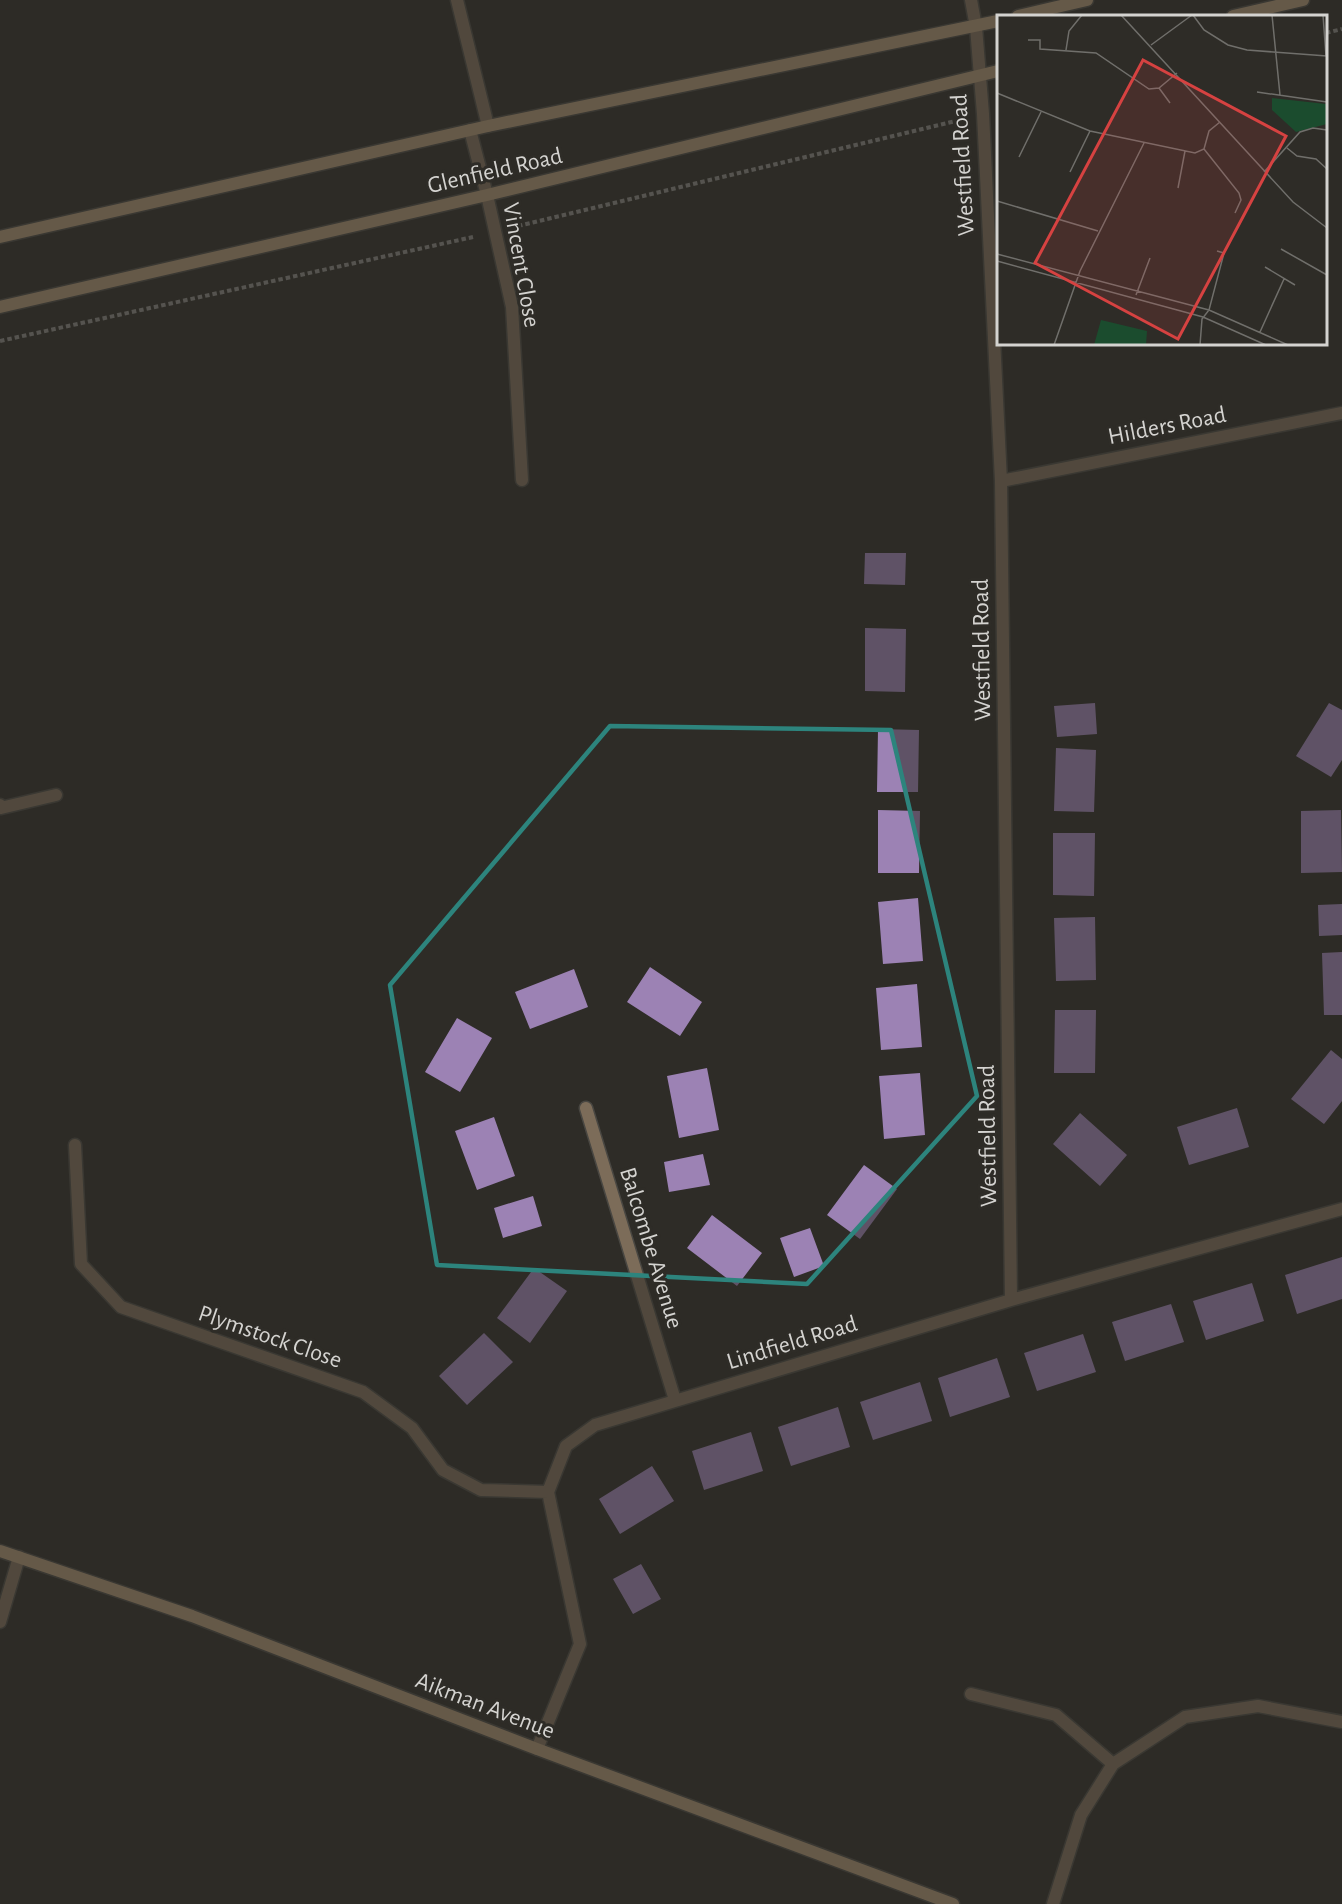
<svg xmlns="http://www.w3.org/2000/svg" width="1342" height="1904" viewBox="0 0 1342 1904" font-family="'Alegreya Sans',sans-serif">
<style>
.building{fill:#9c82b4}
.lines{fill:none;stroke-linecap:round;stroke-linejoin:round}
.lane-casing{stroke:#494742;stroke-width:15}
.street-casing{stroke:#494742;stroke-width:15}
.secondary-casing{stroke:#494742;stroke-width:15}
.path{stroke:#858480;stroke-width:4;stroke-dasharray:4.5 3;stroke-linecap:butt}
.lane{stroke:#7c6c59;stroke-width:12}
.street{stroke:#7c6c59;stroke-width:12}
.secondary{stroke:#a99071;stroke-width:12}
.marked{fill:none;stroke:#2d847d;stroke-width:4.5;stroke-linejoin:round}
.labels{text-anchor:middle;dominant-baseline:central;stroke-width:6;stroke-linejoin:round;paint-order:stroke}
.street-label{font-size:24px;fill:#d4d3d0;stroke:#2e2c27}
.inset-road{fill:none;stroke:#706f6b;stroke-width:1.5}
.view{fill:#d64241;fill-opacity:0.15;stroke:#d64241;stroke-width:3}
.inset-edge{fill:none;stroke:#d4d3d0;stroke-width:3}
</style>
<rect width="100%" height="100%" fill="#2e2c27"/>
<path class="building" d="M865,553H906L905,585L864,584Z
M865,628L906,629L905,692L865,691Z
M1095,703L1097,734L1057,737L1054,706Z
M1329,703L1342,710V760L1331,777L1296,756Z
M878,729L919,730L918,792H877Z
M1056,748L1096,750L1094,812L1054,811Z
M878,810L920,811L919,873H878Z
M1341,810L1342,872L1301,873V811Z
M1053,833H1095L1094,896L1053,895Z
M918,898L923,961L883,964L878,902Z
M1342,904V935L1319,936L1318,905Z
M1095,917L1096,980L1056,981L1054,918Z
M1342,952V1015H1324L1322,953Z
M650,967L702,1002L680,1036L627,1002Z
M574,969L588,1007L530,1029L515,992Z
M917,984L922,1047L881,1050L876,988Z
M1055,1010H1096L1095,1073H1054Z
M457,1018L492,1038L460,1092L425,1072Z
M1331,1050L1342,1059V1101L1324,1124L1291,1099Z
M707,1068L719,1130L679,1138L667,1076Z
M920,1073L925,1135L884,1139L879,1076Z
M1237,1108L1249,1147L1189,1165L1177,1127Z
M1080,1113L1127,1155L1100,1186L1053,1144Z
M494,1117L515,1176L477,1190L455,1131Z
M703,1154L710,1185L669,1192L664,1162Z
M864,1165L897,1189L860,1239L827,1215Z
M533,1196L542,1226L503,1238L494,1208Z
M712,1215L762,1253L737,1286L687,1248Z
M810,1228L824,1266L794,1277L780,1238Z
M1342,1257V1299L1297,1314L1285,1275Z
M534,1268L567,1291L530,1343L497,1318Z
M1252,1283L1264,1321L1206,1340L1193,1301Z
M1171,1304L1184,1342L1125,1361L1112,1322Z
M484,1333L513,1362L467,1405L439,1376Z
M1083,1334L1096,1372L1037,1391L1024,1353Z
M997,1358L1010,1397L950,1417L938,1378Z
M920,1382L932,1421L873,1440L860,1402Z
M838,1407L850,1447L791,1466L778,1427Z
M751,1432L763,1471L704,1490L692,1451Z
M652,1466L674,1501L620,1534L599,1499Z
M641,1564L661,1599L633,1614L613,1579Z"/>
<g class="lines">
<g class="lane-casing">
<path id="lane" d="M457,0L488,126"/>
</g>
<g class="street-casing">
<path id="street" d="M971,0L976,27L983,114L1001,481L1011,1300
M470,130L487,195L512,307L522,480
M1001,481L1342,413
M0,805L1,808L56,795
M586,1108L675,1400
M75,1145L81,1264L121,1307L363,1392L412,1428L443,1470L481,1490L548,1492
M0,1622L19,1557
M971,1694L1056,1715L1113,1764
M537,1749L580,1644L548,1492L566,1446L595,1425L1011,1300L1342,1209
M1053,1904L1081,1815L1113,1764L1185,1717L1258,1706L1342,1722"/>
</g>
<g class="secondary-casing">
<path id="secondary" d="M1018,16L1087,0
M1233,16L1303,0
M0,237L488,126L998,21
M0,307L487,195L998,71
M0,1551L192,1616L537,1749L953,1904"/>
</g>
<path class="path" d="M1326,33L1342,29
M518,226L960,120
M0,341L473,237"/>
<use href="#lane" class="lane"/>
<use href="#street" class="street"/>
<use href="#secondary" class="secondary"/>
</g>
<path d="M0 0H1342V1904H0ZM610,726L891,730L977,1096L807,1284L437,1265L390,985Z" fill="#2e2c27" fill-opacity=".55" fill-rule="evenodd"/>
<path class="marked" d="M610,726L891,730L977,1096L807,1284L437,1265L390,985Z"/>
<g class="labels">
<g class="street-label">
<text transform="translate(963 165) rotate(-93)">Westfield Road</text>
<text transform="translate(495 171) rotate(-13)">Glenfield Road</text>
<text transform="translate(521 265) rotate(80)">Vincent Close</text>
<text transform="translate(1167 426) rotate(-11)">Hilders Road</text>
<text transform="translate(982 650) rotate(-91)">Westfield Road</text>
<text transform="translate(988 1136) rotate(-91)">Westfield Road</text>
<text transform="translate(651 1248) rotate(73)">Balcombe Avenue</text>
<text transform="translate(270 1337) rotate(19)">Plymstock Close</text>
<text transform="translate(792 1343) rotate(-17)">Lindfield Road</text>
<text transform="translate(485 1706) rotate(21)">Aikman Avenue</text>
</g>
</g>
<g transform="translate(997 15)">
<rect width="330" height="330" fill="#2e2c27"/>
<path d="M275,83L329,89L330,109L299,117L275,95ZM104,305L150,316L149,330H97Z" fill="#1b4c2e"/>
<path class="inset-road" d="M124,0L296,187L330,213M196,0L207,15L231,30L250,35L330,41M275,0L283,80M326,0L329,41M31,25H43V34L99,38L152,74L162,73L180,58M154,30L195,0M69,35L72,16L85,0M162,73L173,88M260,77L330,87M0,78L93,116L198,138L207,134L212,116L223,107M290,133L300,141L319,144L330,154M207,134L242,178L244,185L238,198M22,142L44,97M73,157L93,116M267,157L303,117L316,113L330,115M181,173L188,136M0,186L101,216M284,234L330,260M0,239L212,295L291,330M0,246L206,302L269,330M268,252L298,270M139,280L153,243M263,317L287,264M57,330L83,256L147,128M203,330L205,304L212,295L227,238L220,236"/>
<path class="view" d="M146,45L289,121L181,324L38,248Z"/>
<rect width="330" height="330" class="inset-edge"/>
</g>
</svg>
